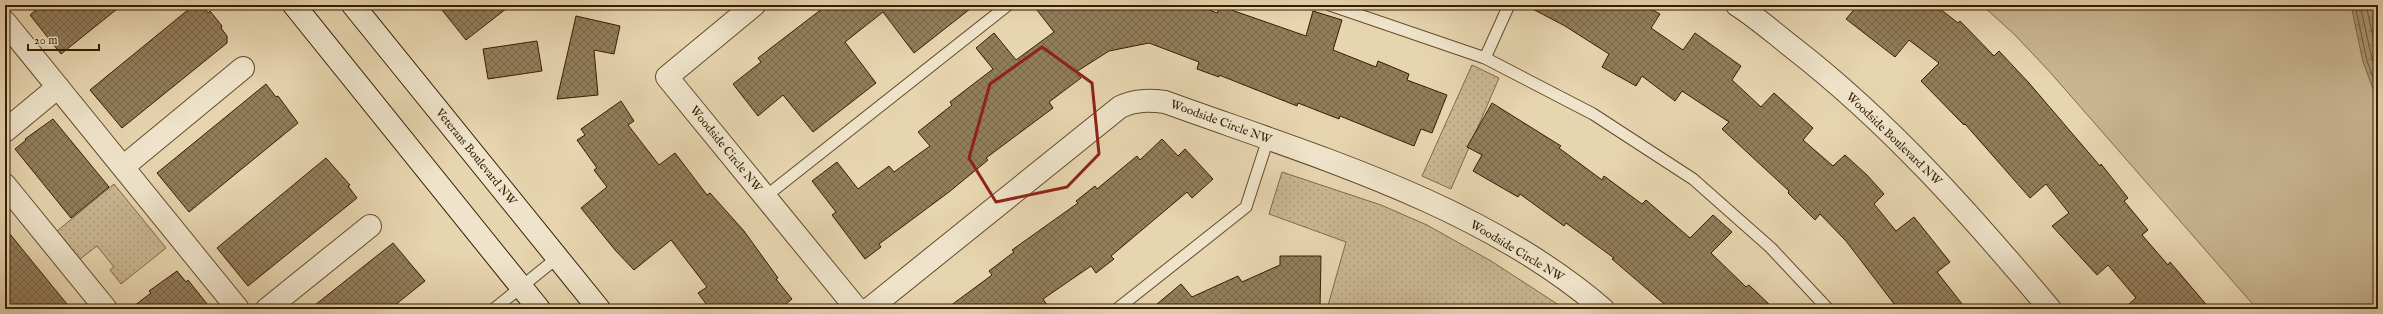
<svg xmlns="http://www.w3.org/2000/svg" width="2383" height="314" viewBox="0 0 2383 314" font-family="'IM FELL English',serif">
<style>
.grass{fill:#c9b691;stroke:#806a48}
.park{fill:url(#park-dots);stroke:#806a48}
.water{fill:url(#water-ripples);stroke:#7c6646}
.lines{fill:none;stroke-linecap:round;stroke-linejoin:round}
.shore{stroke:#705a3a;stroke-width:1}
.building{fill:url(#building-cross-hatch);stroke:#361d00}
.service-casing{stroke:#624b2c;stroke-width:13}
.minor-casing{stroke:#624b2c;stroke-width:24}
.secondary-casing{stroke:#361d00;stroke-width:24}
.service{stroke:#efe4cb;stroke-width:11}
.minor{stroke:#efe4cb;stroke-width:22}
.secondary{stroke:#efe4cb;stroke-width:22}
.marked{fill:none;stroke:#8f2418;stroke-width:3;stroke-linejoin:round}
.labels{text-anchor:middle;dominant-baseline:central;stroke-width:4;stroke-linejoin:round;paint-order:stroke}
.street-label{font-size:12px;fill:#361d00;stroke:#efe4cb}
</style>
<defs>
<pattern id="park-dots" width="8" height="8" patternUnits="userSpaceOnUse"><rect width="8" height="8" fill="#c9b691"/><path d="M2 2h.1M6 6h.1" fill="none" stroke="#ad9c7b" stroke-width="1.8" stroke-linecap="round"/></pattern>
<pattern id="water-ripples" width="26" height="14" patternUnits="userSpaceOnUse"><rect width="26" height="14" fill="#ab9674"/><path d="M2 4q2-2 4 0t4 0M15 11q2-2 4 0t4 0" fill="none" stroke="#8c7a5d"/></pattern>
<pattern id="building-cross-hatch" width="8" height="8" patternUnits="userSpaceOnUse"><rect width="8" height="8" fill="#927d5b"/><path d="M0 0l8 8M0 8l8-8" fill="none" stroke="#786649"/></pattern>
</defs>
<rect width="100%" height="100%" fill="#e7d5af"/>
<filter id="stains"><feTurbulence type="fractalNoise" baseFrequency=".005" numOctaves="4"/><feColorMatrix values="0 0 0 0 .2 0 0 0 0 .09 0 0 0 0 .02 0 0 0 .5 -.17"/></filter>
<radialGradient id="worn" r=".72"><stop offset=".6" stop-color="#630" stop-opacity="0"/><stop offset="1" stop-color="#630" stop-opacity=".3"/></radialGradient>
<path class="grass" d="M1982,5H2378V309H2257L2049,71L2015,35Z"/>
<path class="park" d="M1472,65L1499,78L1451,189L1422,176Z
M1282,172L1381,205L1427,225L1491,261L1565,309H1440L1436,304L1430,309H1327L1346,242L1269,214Z
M114,184L166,248L121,284L110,270L114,267L97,246L80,259L57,231Z"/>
<path class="water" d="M2351,5H2378V102L2363,62Z"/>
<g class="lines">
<path class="shore" d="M2355,5L2367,61L2378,91
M2360,5L2372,59L2378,76
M2366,5L2378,59"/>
</g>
<path class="building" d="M42,5H122L61,54L30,15Z
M194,5H202L208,13L210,11L222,26L221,28L227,36V43L122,128L90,90Z
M438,5H511L466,40Z
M827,5H975L914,53L883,12L845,42L876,83L813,132L783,95L758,116L733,84L761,62L758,58Z
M1033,5H1197L1217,13L1220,6L1306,36L1313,11L1342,20L1333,50L1376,67L1378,61L1409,74L1407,80L1447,95L1432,133L1421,129L1414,146L1340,116L1339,119L1298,103L1297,106L1219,75V77L1197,69L1199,62L1149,43L1109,51L1076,72L1081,78L1049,102L1053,108L986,158L988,160L949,192L879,244L881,247L865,259L832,215L836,212L812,181L837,162L858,189L889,166L894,172L930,146L918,132L952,105L950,102L993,69L976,48L994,33L1016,60L1054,32Z
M1525,5H1644L1660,14L1651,28L1683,50L1695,33L1741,66L1732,80L1761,107L1774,93L1813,128L1803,140L1833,166L1845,155L1867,175L1884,194L1874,204L1896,231L1914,217L1950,262L1937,272L1966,309H1898L1846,241L1820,214L1815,220L1788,193L1789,191L1722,129L1729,122L1682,91L1675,101L1642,76L1636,86L1602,67L1609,54L1565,26Z
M1858,5H1935L1958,23L1960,21L1994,56L1999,51L2029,83L2100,166L2101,164L2128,198L2124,201L2148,230L2142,235L2168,265L2170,262L2210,309H2123L2136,298L2108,265L2097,275L2052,226L2069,213L2046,184L2030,198L1965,124L1964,125L1921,81L1939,63L1909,40L1895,57L1846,19Z
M576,16L620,26L614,54L594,50L598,95L557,99Z
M537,41L542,71L488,79L483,49Z
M266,84L276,97L278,96L298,123L189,212L157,173Z
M621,101L634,121L628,125L659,165L675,153L707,195L710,193L744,231L778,278L776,279L792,299L780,309H710L698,293L707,287L671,240L634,270L615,250L581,208L607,187L594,170L597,168L577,140L585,135L581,129Z
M1492,103L1561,146L1559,148L1602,180L1604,176L1642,204L1646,200L1690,238L1713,215L1732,232L1711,253L1746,287L1749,285L1774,309H1670L1612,259L1614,258L1566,223L1564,226L1520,194L1518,197L1473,171L1482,155L1467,147Z
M53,119L109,187L71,218L15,149L26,140L25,139Z
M1162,139L1178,156L1185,149L1213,179L1192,198L1187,192L1111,256L1114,259L1096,273L1091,266L1043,299L1050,309H946L992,275L989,271L1014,252L1012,250L1078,203L1076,201L1095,186L1097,189L1137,156L1140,160Z
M326,158L350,185L348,186L357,198L248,286L217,248Z
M5,228L31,260L71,309H5Z
M393,243L425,281L390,309H310Z
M1280,256H1321L1320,309H1151L1181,284L1192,297L1238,276L1242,282L1280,265Z
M177,271L186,282L188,280L211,309H130L151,293L149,291Z"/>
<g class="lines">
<g class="service-casing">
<path id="service" d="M1330,5L1485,58L1593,114L1693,179L1771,248L1828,309
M1485,58L1509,5
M765,197L1008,5
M494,309L557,258
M1117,309L1246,207L1268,139"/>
</g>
<g class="minor-casing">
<path id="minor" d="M754,5L667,77L857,309
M1737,5C1756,17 1774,33 1792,47C1890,123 1971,215 2050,309
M5,22L238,309
M5,131L58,87
M123,167L243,68
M5,185L106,309
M267,309L370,226
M869,309L1120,107C1135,100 1148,100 1165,102C1314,156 1481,204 1603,309"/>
</g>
<g class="secondary-casing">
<path id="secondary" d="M294,5L539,309
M353,5L599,309"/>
</g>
<use href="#service" class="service"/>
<use href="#minor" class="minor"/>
<use href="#secondary" class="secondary"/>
</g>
<path class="marked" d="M1042,47L1092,83L1099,154L1067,187L996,202L969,158L990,84Z"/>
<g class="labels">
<g class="street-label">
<text transform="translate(1221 122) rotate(20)">Woodside Circle NW</text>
<text transform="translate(1894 139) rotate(44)">Woodside Boulevard NW</text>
<text transform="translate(726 149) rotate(51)">Woodside Circle NW</text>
<text transform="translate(476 157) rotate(51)">Veterans Boulevard NW</text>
<text transform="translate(1517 251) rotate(31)">Woodside Circle NW</text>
</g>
</g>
<rect width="2383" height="314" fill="none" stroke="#e7d5af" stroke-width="20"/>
<rect x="6" y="6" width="2371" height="302" fill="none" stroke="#361d00" stroke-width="2"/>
<rect x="10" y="10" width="2363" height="294" fill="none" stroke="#361d00"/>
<path d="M28 44v6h71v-6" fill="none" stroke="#361d00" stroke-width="2"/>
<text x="34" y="44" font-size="12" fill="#361d00" stroke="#efe4cb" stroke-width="3" paint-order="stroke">20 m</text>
<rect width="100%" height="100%" filter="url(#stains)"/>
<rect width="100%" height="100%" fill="url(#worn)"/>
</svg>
